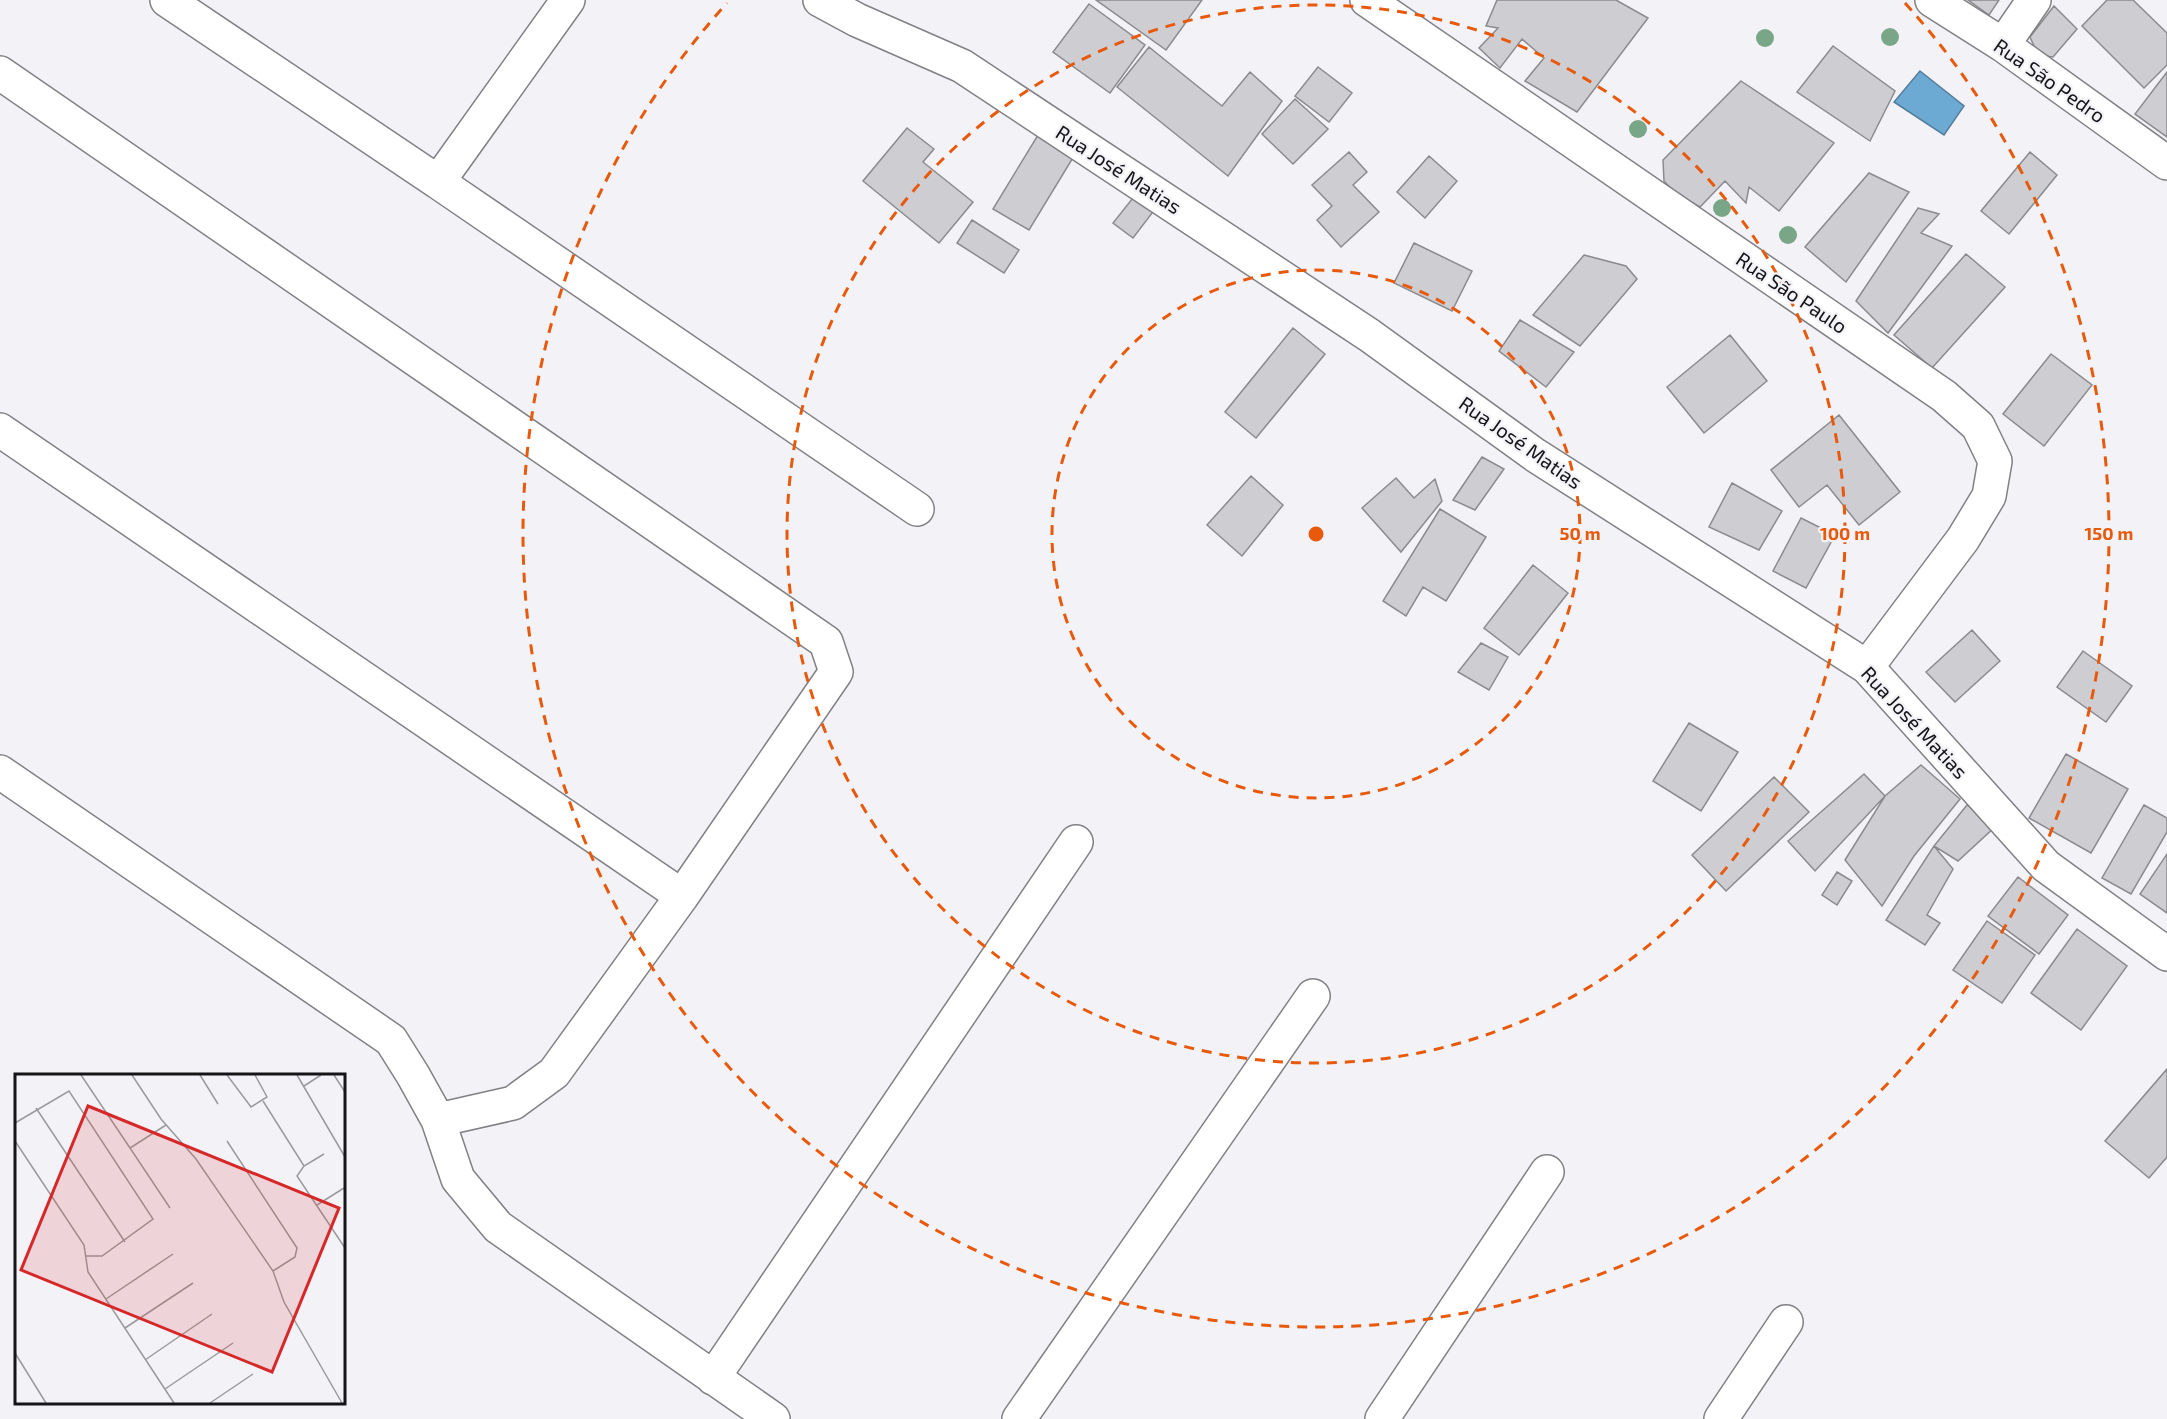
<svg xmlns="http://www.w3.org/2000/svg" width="2167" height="1419" viewBox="0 0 2167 1419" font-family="'Exo 2',sans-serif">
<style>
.water{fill:#6daad3;stroke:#537d9b;stroke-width:1.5}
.building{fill:#ceced2;stroke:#8b8a8e;stroke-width:1.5}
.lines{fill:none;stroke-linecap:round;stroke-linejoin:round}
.street-casing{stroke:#818185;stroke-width:36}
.street{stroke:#fff;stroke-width:33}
.tree{fill:#7aa688}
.ring{fill:none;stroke:#e8590c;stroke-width:3;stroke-dasharray:10 8}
.labels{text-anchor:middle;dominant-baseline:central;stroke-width:4.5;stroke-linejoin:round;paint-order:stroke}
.street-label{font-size:20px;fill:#151517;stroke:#f3f3f7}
.inset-road{fill:none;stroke:#9a9a9d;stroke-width:1.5}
.view{fill:#d62828;fill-opacity:0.15;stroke:#d62828;stroke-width:3}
.inset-edge{fill:none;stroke:#151517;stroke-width:3}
.centre{fill:#e8590c;stroke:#f3f3f7;stroke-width:3}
.ring-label{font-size:18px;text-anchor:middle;font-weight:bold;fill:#e8590c;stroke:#f3f3f7;stroke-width:4.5;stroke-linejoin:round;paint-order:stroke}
</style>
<rect width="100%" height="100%" fill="#f3f3f7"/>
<path class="water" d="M1920,71L1964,106L1944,135L1894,102Z"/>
<path class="building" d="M1096,0H1202L1166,50Z
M1497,0H1616L1648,18L1577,112L1525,81L1544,58L1522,39L1500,68L1479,48L1498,28L1486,26Z
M1968,0H1999L1989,15Z
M2107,0H2133L2167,33V65L2144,88L2082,26Z
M1089,4L1145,45L1110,93L1053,52Z
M2054,6L2077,29L2053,57L2038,55L2030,37Z
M1833,46L1895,91L1870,141L1797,92Z
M1149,47L1222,106L1250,72L1282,101L1228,176L1117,87Z
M1318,67L1352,93L1329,122L1295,96Z
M2167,72V137L2135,114Z
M1741,81L1834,143L1779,211L1749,187L1746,203L1725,181L1700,207L1676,194L1664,181L1663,160Z
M1295,99L1328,129L1293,164L1262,134Z
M907,128L934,149L923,162L973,202L939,243L863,181Z
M1038,135L1074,156L1029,230L993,209Z
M1349,152L1367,172L1353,185L1379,212L1341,247L1317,220L1332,206L1312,185Z
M2030,152L2057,175L2009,234L1981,211Z
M1429,156L1457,181L1425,218L1397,192Z
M1869,173L1909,192L1846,282L1805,247Z
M1140,189L1159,204L1133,238L1113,223Z
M1918,208L1939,214L1921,233L1952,246L1888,333L1856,301Z
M972,220L1019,250L1004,273L957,243Z
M1414,243L1472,271L1452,311L1394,283Z
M1966,254L2005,287L1932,368L1894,335Z
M1584,255L1626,266L1637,279L1580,346L1533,315Z
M1520,320L1574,352L1546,387L1499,351Z
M1293,328L1325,354L1256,438L1225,412Z
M1730,335L1767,381L1704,433L1667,387Z
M2051,354L2092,385L2044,446L2003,414Z
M1839,415L1900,492L1859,525L1827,485L1799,507L1771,470Z
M1482,457L1504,469L1475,510L1453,500Z
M1251,476L1283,505L1242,556L1207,525Z
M1396,478L1414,498L1435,479L1442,501L1401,552L1362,508Z
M1732,483L1782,511L1759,550L1709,527Z
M1440,509L1486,537L1446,601L1423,587L1406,616L1383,601Z
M1801,518L1835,535L1806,588L1773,571Z
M1533,565L1568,593L1519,655L1484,628Z
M1972,630L2000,661L1955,702L1926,672Z
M1481,643L1508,657L1489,690L1458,672Z
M2083,651L2132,686L2106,722L2057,687Z
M1689,723L1738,752L1701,811L1653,781Z
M2066,754L2128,789L2091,853L2029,818Z
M1921,765L1960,799L1914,856L1882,906L1845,860L1885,796Z
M1864,774L1885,796L1815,871L1788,841Z
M1774,777L1809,812L1726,891L1692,855Z
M1967,805L1997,825L1958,861L1934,846Z
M2144,805L2167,818V832L2131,894L2102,878Z
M1934,846L1953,869L1927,915L1940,923L1925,945L1886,920Z
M2167,854V913L2140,894Z
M1837,872L1852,881L1837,905L1822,895Z
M2018,877L2068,915L2039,954L1988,916Z
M1987,921L2035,955L2002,1003L1953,970Z
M2077,929L2127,966L2081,1030L2031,993Z
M2167,1069V1157L2149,1178L2105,1141Z"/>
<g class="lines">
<g class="street-casing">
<path id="street" d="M167,0L438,182
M568,0L438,182L917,509
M820,0L857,20L962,66L1369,335L1535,455L1867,667L2046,866L2167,954
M1367,0L1944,396L1978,426L1995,461L1989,496L1963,539L1867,667
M1932,0L2003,45L2167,163
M2003,45L2034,0
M0,73L826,642L836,672L682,896L554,1073L513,1103L438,1120
M0,430L682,896
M0,772L391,1040L413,1075L438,1120L458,1179L498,1227L773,1419
M713,1378L1076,842
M1019,1419L1313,996
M1382,1419L1547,1172
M1721,1419L1786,1322"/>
</g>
<use href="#street" class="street"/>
</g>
<g class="tree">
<circle cx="1890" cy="37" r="9"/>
<circle cx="1765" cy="38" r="9"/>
<circle cx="1638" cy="129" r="9"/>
<circle cx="1722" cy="208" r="9"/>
<circle cx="1788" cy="235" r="9"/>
</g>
<g class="ring">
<circle cx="1316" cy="534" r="264"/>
<circle cx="1316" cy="534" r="529"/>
<path d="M1905 3A793 793 0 1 1 727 3"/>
</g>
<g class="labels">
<g class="street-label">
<text transform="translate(2050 80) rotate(35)">Rua São Pedro</text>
<text transform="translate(1119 169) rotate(33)">Rua José Matias</text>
<text transform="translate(1792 292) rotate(34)">Rua São Paulo</text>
<text transform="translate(1521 442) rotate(35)">Rua José Matias</text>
<text transform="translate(1915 722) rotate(47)">Rua José Matias</text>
</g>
</g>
<g transform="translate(15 1074)">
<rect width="330" height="330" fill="#f3f3f7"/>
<path class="inset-road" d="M66,1L115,74M117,1L146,45L181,85L258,197L269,228L327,329M185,1L203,30M212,1L236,33L252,23L240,1M282,1L330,83M319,1L330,18M289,12L306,1M248,27L289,92M21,34L110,168M0,49L54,17L138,145L87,182H71M151,51L115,74L155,134M0,67L69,171L73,198L159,329M212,67L282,174L280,183L258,197M309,80L289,92L282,102L330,174M302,131L329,114M91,225L158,180M110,254L178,209M0,279L31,329M130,286L197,240M150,315L218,269M195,329L238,300"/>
<path class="view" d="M73,32L324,134L257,298L6,196Z"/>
<rect width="330" height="330" class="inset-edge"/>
</g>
<circle cx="1316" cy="534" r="9" class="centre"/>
<g class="ring-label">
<text x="1580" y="540">50 m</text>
<text x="1845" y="540">100 m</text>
<text x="2109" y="540">150 m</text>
</g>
</svg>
